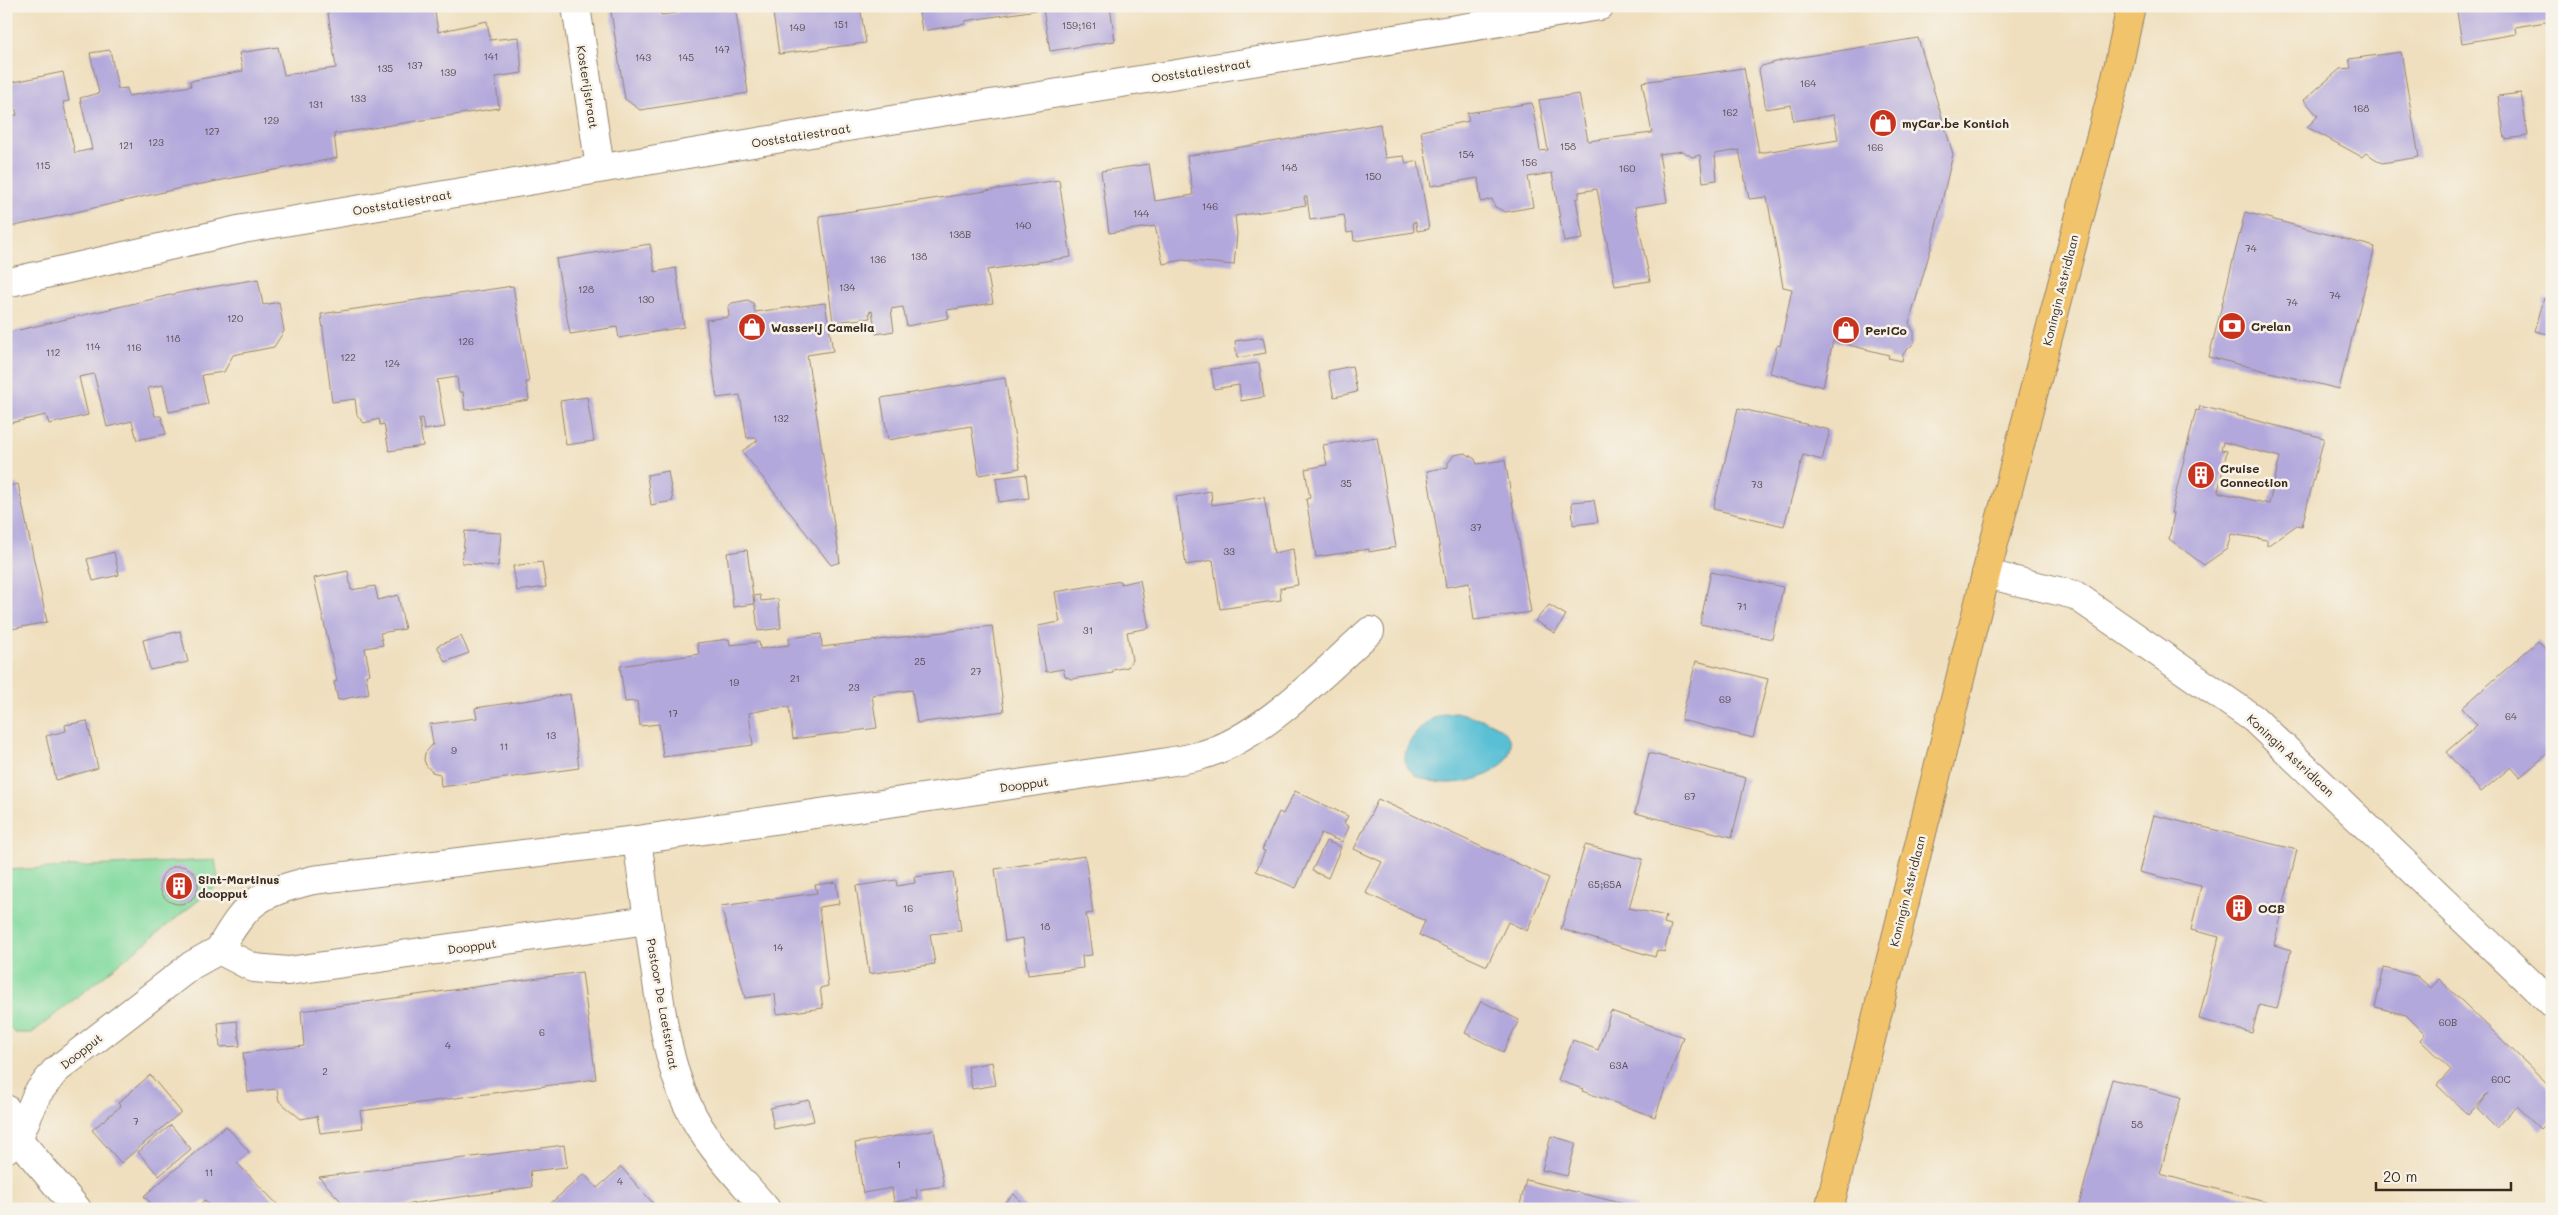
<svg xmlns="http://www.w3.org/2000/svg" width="2558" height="1215" viewBox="0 0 2558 1215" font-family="Mali,sans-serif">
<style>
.green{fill:#82da9f;stroke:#5e825e}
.water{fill:#58bfd5;stroke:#4a747a}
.building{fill:#b2a8dc;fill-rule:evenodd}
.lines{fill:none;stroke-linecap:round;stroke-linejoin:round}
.minor-casing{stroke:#95846e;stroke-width:30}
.major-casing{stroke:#95846e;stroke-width:30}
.minor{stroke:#fff;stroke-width:28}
.major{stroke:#f1c36a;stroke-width:28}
.labels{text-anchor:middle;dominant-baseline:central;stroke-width:5;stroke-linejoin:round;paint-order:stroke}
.number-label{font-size:10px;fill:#594a4e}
.street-label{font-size:12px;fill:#3b2a1e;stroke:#f7f3e8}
.poi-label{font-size:12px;font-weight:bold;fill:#3b2a1e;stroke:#f7f3e8;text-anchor:start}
</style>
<rect width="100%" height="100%" fill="#f7f3e8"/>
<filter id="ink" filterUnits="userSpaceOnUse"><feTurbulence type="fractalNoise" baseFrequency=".02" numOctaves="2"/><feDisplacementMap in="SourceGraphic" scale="10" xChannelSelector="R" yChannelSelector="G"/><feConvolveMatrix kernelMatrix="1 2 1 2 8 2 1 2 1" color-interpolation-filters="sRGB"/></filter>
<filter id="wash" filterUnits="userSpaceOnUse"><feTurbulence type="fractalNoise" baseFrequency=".0096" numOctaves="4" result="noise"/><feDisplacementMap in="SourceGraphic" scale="20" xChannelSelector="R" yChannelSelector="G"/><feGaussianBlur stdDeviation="1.12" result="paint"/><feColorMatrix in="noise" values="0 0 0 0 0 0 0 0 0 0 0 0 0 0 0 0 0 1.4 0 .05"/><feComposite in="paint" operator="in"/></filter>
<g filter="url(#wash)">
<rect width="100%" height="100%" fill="#efdfbe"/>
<path class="green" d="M215,860L219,884L32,1033H14L6,1023V870Z"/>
<path class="water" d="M1455,712C1475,717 1503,722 1511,742C1512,799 1368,796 1414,736C1426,721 1436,714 1455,712Z"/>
<g id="blocks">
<path class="building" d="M327,6H388L389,13L421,6H434L438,32L487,21L490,40L519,37L522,73L495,77L499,108L334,134L337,158L181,188L6,228V116L17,115L9,83L63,72L69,101L63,102L75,153L92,149L80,98L99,93L90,53L110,50L118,89L127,88L128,96L191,86L190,81L243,71L239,53L278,47L284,75L336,68Z
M610,6H660L661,15L677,13V6H735L748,93L640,110L625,99Z
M772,6H860L866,43L779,54Z
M918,6H1110L1115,41L1050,51L1043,9L965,21V24L922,31Z
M2456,6H2552V21L2515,27L2516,34L2462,43Z
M1918,38L1953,154L1931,248L1909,323L1914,332V343L1903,354L1902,361L1888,358L1889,355L1833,341L1823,387L1770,373L1777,345L1780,346L1792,289L1783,287L1767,197L1749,199L1739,150L1715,154L1717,180L1703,182L1700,155L1692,157L1683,151L1659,154L1667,202L1635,207L1650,281L1615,286L1597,189L1579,192V198L1576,199L1583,239L1564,242L1552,173L1528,177L1533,207L1505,212L1495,207L1492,199L1481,202L1478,178L1431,186L1421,131L1469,121L1467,113L1532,103L1540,151L1548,150L1539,100L1579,94L1588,141L1652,133L1642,82L1744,68L1759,153L1838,140L1834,115L1793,121L1791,105L1766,109L1759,70L1762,66L1783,60Z
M2401,52L2419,157L2382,163L2366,153L2362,157L2307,127L2318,116L2304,100L2340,69L2351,68L2349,59Z
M2521,93L2528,136L2505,139L2498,96Z
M1380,124L1385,158L1404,156L1406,164L1418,161L1429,229L1417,231L1416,222H1413L1414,232L1354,241L1353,232L1347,233L1344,215L1310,220L1307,197H1304L1306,205L1235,216L1237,234L1234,265L1182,260L1163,264L1155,226L1109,233L1101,171L1149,164L1155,201L1193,195L1187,156Z
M1059,180L1071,257L987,270L993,303L947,310L949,318L907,326L903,307L891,309L894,331L876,334L872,311L869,312L870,318L833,322L819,216Z
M2245,212L2375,247L2339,389L2209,357Z
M650,244L655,272L676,268L684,327L619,338L617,327L570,334L556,259Z
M258,279L263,305L279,302L284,331L274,347L233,355L224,372L202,375L208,404L169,412L163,385L148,388L155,416H161L166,434L137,440L132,421L107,427L94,374L79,377L88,415L49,424L46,415L6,424V333L183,292Z
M513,286L529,382H526L529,400L465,410L463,392H459L457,377L437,380L445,427L424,430L422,418L419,419L423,446L389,451L384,424L380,425L379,419L364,423L357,415L355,399L332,402L321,314Z
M2544,298L2552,300V335L2535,331Z
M748,300L753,303L755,312L825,303L833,351L807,355L840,562L831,565L742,451L757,441V438H747L740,395L717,398L706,320L729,317L728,307L732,303Z
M1263,337L1266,353L1237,358L1235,341Z
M1259,363L1264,397L1241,401L1239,385L1214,389L1211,369Z
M1352,366L1357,392L1334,397L1328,371Z
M1005,378L1020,468L979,475L971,426L888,440L881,398Z
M587,397L594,441L566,445L560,401Z
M2200,406L2324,438L2302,526L2297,525L2267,546V540L2231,534L2227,549L2204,565L2169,539L2174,513H2171L2196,410L2199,411ZM2223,442L2280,457L2269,504L2218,492L2227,451L2221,450Z
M1738,408L1830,430L1822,460L1803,455L1784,526L1713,509Z
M1377,437L1396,547L1369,552V549L1316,557L1306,499L1310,498L1305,469L1327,465L1323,445Z
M1465,453L1475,459L1477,464L1505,460L1531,612L1474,620L1469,583L1446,587L1427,471L1448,467V463L1454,455Z
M668,471L673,501L651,505L647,475Z
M1026,474L1029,498L999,502L996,478Z
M18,484L47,622L12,629L6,605V487Z
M1211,491L1212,505L1264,497L1274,553L1293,549L1298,585L1280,588L1281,600L1220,609L1213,560L1186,565L1176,497Z
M1594,500L1598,522L1573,525L1572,502Z
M465,531L501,533L498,566L462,563Z
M747,550L754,604L733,607L727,553Z
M114,552L119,575L93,581L87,559Z
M542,562L546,587L517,591L513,566Z
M348,571L351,590L375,586L378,600L398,595L405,629L380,633L383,645L365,648L370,674L366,675L369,694L338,700L334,682L337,681L314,578Z
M1711,572L1783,587L1772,639L1700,624Z
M1140,580L1149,628L1127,632L1132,660L1128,667L1113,670V673L1071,679L1065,676L1063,669L1046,672L1038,626L1060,622L1055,592L1121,581V584Z
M760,595L761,601L778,599L781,628L758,631L754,596Z
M1549,605L1566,615L1555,633L1535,621Z
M992,626L1004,711L917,723L912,690L872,695L877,728L793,739L789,707L769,709L749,713L753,745L663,757L659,724L640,726L637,701L625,702L620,666L699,654L697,643L729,639L730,645L759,642L760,649L789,645V638L821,634L822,647Z
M180,631L188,662L150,670L143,640Z
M461,636L469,653L445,662L437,646Z
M2538,641L2552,656V750L2520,777L2511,767L2481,792L2446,752L2477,725L2462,708Z
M1696,661L1768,679L1753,738L1681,720Z
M570,694L579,768L441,787L440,774L432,772L426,765L424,760L425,753L433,744L430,724L477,718L475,708Z
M87,721L98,768L56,780L46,736L66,731L65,725Z
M1649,753L1746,778L1732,837L1635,813Z
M1295,791L1348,816L1344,823L1349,827L1342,842L1321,833L1296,888L1256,871L1265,851L1262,850L1279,812L1283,814Z
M1378,799L1549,878L1527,931L1508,922L1487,966L1419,935L1425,921L1366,893L1382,862L1354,849Z
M2154,815L2297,850L2274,945L2291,950L2277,1009L2259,1005L2252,1033L2199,1019L2219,937L2191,930L2201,886L2139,872Z
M1326,841L1341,847L1328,878L1312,871Z
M1585,845L1643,859L1629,908L1666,916L1664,923L1671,925L1664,952L1657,950L1655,957L1561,929Z
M1085,856L1093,913L1086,914L1092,955L1082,956L1083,968L1028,975L1023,938L1005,941L995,869Z
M160 885a19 19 0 1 1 38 0a19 19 0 1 1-38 0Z
M953,872L961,931L930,934L935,964L869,974L856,886L896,880L897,886L915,883L914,877Z
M836,882L839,904L819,907L828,986L820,988L823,1008L777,1014L775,994L745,998L721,906L817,893L815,885Z
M2384,968L2417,976L2431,988L2439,979L2552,1088V1119L2541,1130L2516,1106L2496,1128L2477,1109L2488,1094L2468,1115L2437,1085L2451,1070L2420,1040L2425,1034L2406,1015L2375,1007Z
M582,972L596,1079L360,1111L363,1128L320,1133L317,1116L301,1119L279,1101L277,1089L248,1092L243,1053L304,1046L301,1011Z
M1481,1001L1519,1020L1503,1052L1465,1033Z
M1611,1011L1683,1037L1655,1117L1582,1091L1583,1089L1558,1080L1573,1040L1598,1050Z
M237,1021L240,1046L220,1047L218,1023Z
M992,1062L996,1085L972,1089L968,1067Z
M150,1075L181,1112L121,1163L92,1130L121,1106L118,1103Z
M2112,1079L2181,1097L2160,1174L2291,1209H2078Z
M809,1100L814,1121L774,1129L770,1108Z
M171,1125L191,1149L159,1176L138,1152Z
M226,1126L249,1152L237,1163L282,1209H212L205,1200L194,1209H156L144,1196Z
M934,1130L944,1186L916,1190L918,1198L894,1202L892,1188L863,1193L855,1143Z
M1551,1136L1576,1143L1567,1176L1542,1170Z
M564,1145L567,1167L530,1171L532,1187L374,1209H348L319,1177Z
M621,1167L658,1209H544L584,1174L597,1188Z
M1526,1180L1637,1207V1209H1519Z
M1014,1194L1027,1209H998Z"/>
</g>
</g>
<g filter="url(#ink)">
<use href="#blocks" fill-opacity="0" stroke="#95846e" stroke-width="1"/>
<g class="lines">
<g class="minor-casing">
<path id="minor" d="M576,6L600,168
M6,283L243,229L835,129L1600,6
M1986,574L2075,595L2254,719L2552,1004
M648,920C658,980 662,1052 688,1106C706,1145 738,1176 766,1209
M219,950C248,900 258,894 313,880L637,840L1161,763C1175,761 1189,759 1202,755C1262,738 1324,672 1370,631
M6,1109L18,1139L77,1209
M6,1149L18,1139L37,1094L55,1071L192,965L219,950L254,968L288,971L648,920L637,840"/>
</g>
<g class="major-casing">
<path id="major" d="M1829,1209L1986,574L2116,78L2131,6"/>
</g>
<use href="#minor" class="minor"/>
<use href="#major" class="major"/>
</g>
</g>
<defs>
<g id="shop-disc" transform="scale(1.4375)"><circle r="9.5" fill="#c8321e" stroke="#f7f3e8"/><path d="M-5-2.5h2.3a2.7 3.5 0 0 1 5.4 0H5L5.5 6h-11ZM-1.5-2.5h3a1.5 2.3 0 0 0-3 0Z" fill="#fff"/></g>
<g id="bank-disc" transform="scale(1.4375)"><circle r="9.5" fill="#c8321e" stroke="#f7f3e8"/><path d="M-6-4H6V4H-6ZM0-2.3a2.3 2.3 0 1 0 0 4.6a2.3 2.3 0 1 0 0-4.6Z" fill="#fff"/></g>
<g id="building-disc" transform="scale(1.4375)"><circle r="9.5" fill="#c8321e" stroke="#f7f3e8"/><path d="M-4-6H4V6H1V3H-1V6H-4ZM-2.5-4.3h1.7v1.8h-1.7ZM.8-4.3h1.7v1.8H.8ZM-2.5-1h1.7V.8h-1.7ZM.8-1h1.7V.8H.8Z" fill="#fff"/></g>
</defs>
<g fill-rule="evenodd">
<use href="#shop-disc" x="1883" y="123"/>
<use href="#bank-disc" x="2232" y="326"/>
<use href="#shop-disc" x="752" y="327"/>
<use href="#shop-disc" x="1846" y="330"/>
<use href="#building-disc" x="2201" y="475"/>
<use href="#building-disc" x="179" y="886"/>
<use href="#building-disc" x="2239" y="908"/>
</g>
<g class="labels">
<g class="number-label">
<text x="841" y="24">151</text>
<text x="1079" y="25">159;161</text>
<text x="797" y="27">149</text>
<text x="722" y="49">147</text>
<text x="491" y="56">141</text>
<text x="643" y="57">143</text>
<text x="686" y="57">145</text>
<text x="415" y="65">137</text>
<text x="385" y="68">135</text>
<text x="448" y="72">139</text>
<text x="1808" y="83">164</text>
<text x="358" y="98">133</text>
<text x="316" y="104">131</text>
<text x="2361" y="108">168</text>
<text x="1730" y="112">162</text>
<text x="271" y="120">129</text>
<text x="212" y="131">127</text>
<text x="156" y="142">123</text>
<text x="126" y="145">121</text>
<text x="1568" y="146">158</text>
<text x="1875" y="147">166</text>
<text x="1466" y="154">154</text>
<text x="1529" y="162">156</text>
<text x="43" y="165">115</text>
<text x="1289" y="167">148</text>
<text x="1627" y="168">160</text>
<text x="1373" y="176">150</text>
<text x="1210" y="206">146</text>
<text x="1141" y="213">144</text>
<text x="1023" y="225">140</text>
<text x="960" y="234">138B</text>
<text x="2251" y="248">74</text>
<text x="919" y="256">138</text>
<text x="878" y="259">136</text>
<text x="847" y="287">134</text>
<text x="586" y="289">128</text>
<text x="2335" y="295">74</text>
<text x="646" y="299">130</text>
<text x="2292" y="302">74</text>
<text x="235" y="318">120</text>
<text x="173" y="338">118</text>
<text x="466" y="341">126</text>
<text x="93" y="346">114</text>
<text x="134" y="347">116</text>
<text x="53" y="352">112</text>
<text x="348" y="357">122</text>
<text x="392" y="363">124</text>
<text x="781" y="418">132</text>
<text x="1346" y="483">35</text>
<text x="1757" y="484">73</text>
<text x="1476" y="527">37</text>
<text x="1229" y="551">33</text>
<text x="1742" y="606">71</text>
<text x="1088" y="630">31</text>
<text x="920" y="661">25</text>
<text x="976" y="671">27</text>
<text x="795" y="678">21</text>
<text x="734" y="682">19</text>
<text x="854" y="687">23</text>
<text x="1725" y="699">69</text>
<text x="673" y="713">17</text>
<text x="2511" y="716">64</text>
<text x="551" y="735">13</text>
<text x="504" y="746">11</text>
<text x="454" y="750">9</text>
<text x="1690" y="796">67</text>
<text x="1605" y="884">65;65A</text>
<text x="908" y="908">16</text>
<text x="1045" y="926">18</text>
<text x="778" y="947">14</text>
<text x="2448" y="1022">60B</text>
<text x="542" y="1032">6</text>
<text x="448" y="1045">4</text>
<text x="1619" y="1065">63A</text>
<text x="325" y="1071">2</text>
<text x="2501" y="1079">60C</text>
<text x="136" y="1121">7</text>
<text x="2137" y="1124">58</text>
<text x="899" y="1164">1</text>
<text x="209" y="1172">11</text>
<text x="620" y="1181">4</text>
</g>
<g class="street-label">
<text transform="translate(1201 70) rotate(-9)">Ooststatiestraat</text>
<text transform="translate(588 87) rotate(81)">Kosterijstraat</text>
<text transform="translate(801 135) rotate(-9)">Ooststatiestraat</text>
<text transform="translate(402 202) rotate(-10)">Ooststatiestraat</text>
<text transform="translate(2060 290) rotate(-76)">Koningin Astridlaan</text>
<text transform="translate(2291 755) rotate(43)">Koningin Astridlaan</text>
<text transform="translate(1024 784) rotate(-8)">Doopput</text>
<text transform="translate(1907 891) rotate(-76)">Koningin Astridlaan</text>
<text transform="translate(472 946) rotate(-8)">Doopput</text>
<text transform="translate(663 1004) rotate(80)">Pastoor De Laetstraat</text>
<text transform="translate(81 1051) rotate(-38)">Doopput</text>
</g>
<g class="poi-label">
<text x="1902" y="123">myCar.be Kontich</text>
<text x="2251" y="326">Crelan</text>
<text x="771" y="327">Wasserij Camelia</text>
<text x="1865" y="330">PeriCo</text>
<text x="2220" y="468">Cruise<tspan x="2220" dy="14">Connection</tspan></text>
<text x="198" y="879">Sint-Martinus<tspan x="198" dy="14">doopput</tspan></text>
<text x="2258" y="908">OCB</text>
</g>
</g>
<rect width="2558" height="1215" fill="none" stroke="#f7f3e8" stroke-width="25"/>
<path d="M2376 1182v8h135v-8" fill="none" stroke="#3b2a1e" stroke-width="2.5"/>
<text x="2383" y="1182" font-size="15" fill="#3b2a1e" stroke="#f7f3e8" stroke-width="4" paint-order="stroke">20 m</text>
</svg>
